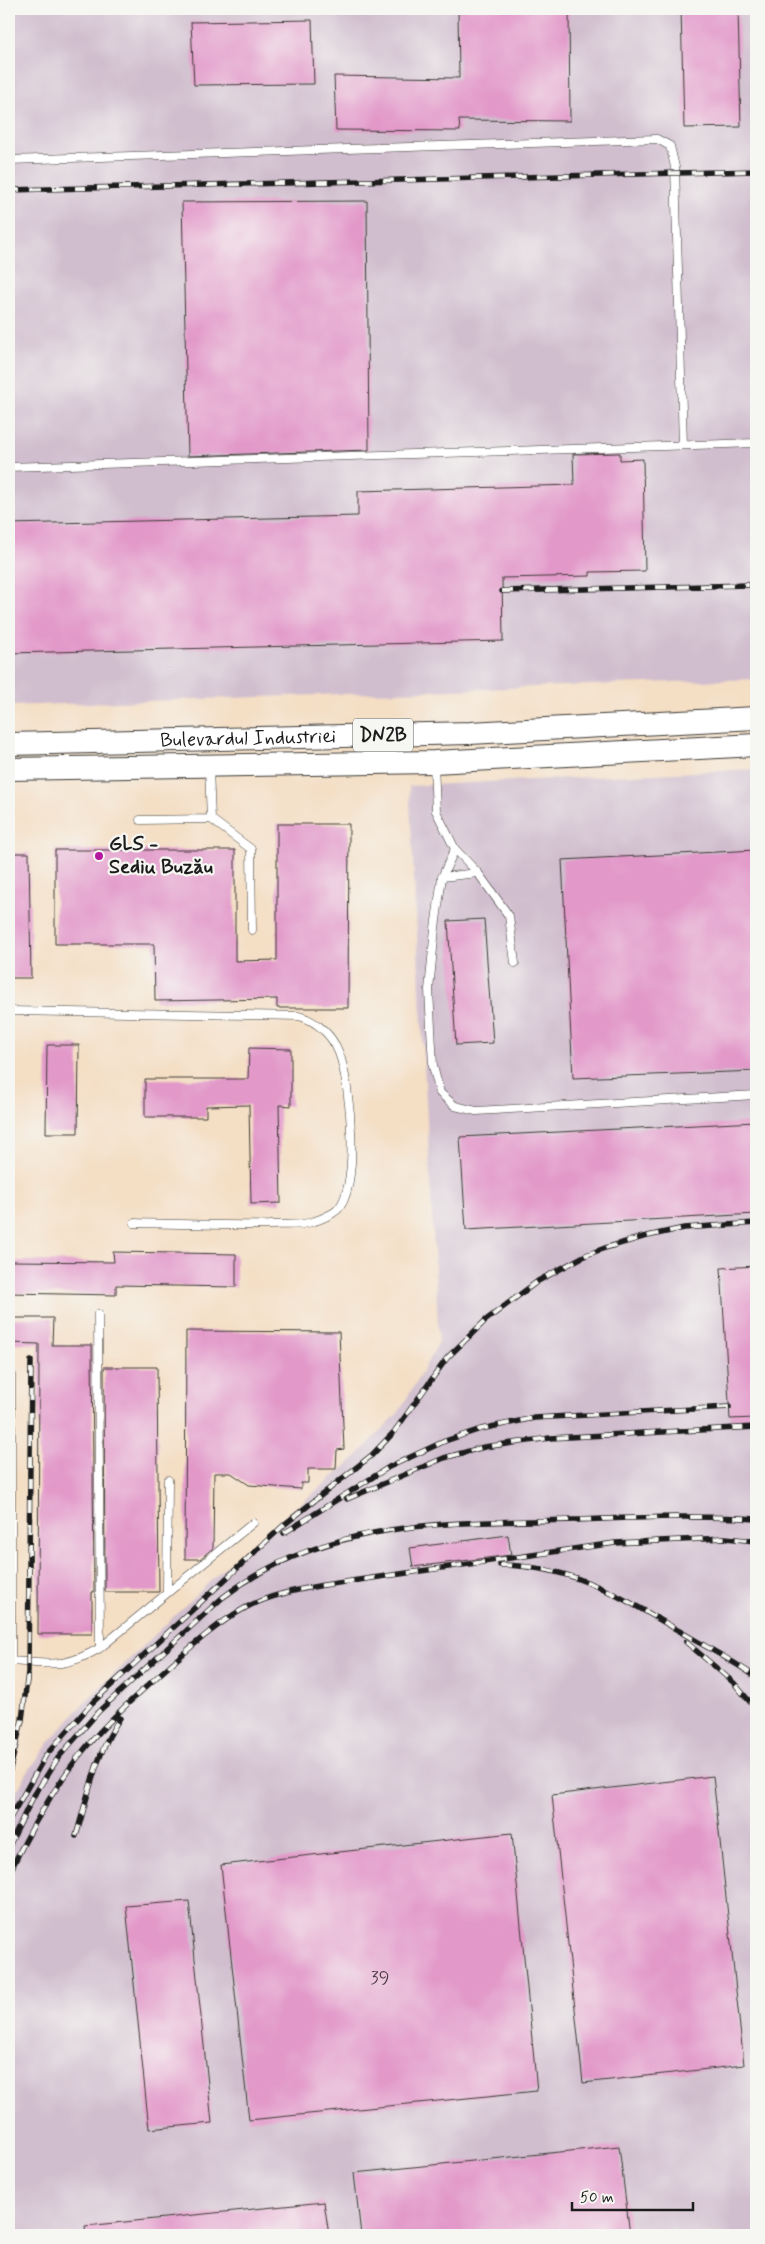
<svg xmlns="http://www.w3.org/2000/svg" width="765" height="2244" viewBox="0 0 765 2244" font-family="Mynerve,sans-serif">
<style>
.industrial{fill:#d0bdce}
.building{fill:#e298c9}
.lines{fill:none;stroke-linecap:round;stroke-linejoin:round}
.lane-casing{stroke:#3c3935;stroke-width:9}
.primary-casing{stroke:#3c3935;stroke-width:24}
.lane{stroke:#fff;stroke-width:8}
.primary{stroke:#fff;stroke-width:22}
.rail-casing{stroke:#1c1c1c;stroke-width:5.5}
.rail{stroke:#f6f6f2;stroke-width:4;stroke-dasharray:11;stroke-linecap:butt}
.poi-dot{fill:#b5179e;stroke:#f6f6f2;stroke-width:2}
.labels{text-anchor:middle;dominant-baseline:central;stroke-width:4.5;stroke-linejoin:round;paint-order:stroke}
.number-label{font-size:18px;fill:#4e3b47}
.shield{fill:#f6f6f2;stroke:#5d5d5c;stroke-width:1}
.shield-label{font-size:19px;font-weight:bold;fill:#1c1c1c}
.street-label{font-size:20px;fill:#1c1c1c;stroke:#f6f6f2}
.poi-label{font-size:20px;font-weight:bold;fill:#1c1c1c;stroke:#f6f6f2;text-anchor:start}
</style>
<rect width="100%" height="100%" fill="#f6f6f2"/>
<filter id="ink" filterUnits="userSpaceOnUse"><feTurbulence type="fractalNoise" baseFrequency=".02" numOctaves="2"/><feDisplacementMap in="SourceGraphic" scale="10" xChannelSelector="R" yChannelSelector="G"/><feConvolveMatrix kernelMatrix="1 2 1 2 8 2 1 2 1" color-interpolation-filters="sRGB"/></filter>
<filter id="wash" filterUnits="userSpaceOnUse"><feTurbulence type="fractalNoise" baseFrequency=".0096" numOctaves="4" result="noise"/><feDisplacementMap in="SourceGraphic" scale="20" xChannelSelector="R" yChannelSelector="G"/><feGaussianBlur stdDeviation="1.12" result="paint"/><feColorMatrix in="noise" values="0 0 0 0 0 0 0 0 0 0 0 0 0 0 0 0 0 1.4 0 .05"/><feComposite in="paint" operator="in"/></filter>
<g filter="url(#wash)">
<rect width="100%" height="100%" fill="#f4dec4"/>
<path class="industrial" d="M9,9H756V679L9,706Z
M756,769V2235H9V1805L27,1773L51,1740L83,1704L227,1565L353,1460L399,1412L439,1342L409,786Z"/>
<g id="blocks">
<path class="building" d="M458,9H569L570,121L459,120L460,131L336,130L334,76L459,78Z
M681,9H738L741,127L684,128Z
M312,20L314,84L194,85L191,22Z
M367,201L369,450L188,456L182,202Z
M620,453V460L643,459L645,571L590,572V576L502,578L503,641L9,653V524L358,516V491L574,485L573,454Z
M277,824H349L348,1008H277V999L155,1001L154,944H55V850H235V961L277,960Z
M756,850V1071L573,1078L562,860Z
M9,853H29L31,978H9Z
M484,919L493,1043L456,1045L448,921Z
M47,1045H79L78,1133H46Z
M249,1048L291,1049V1106L279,1105L281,1203L251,1204L249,1105L206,1106V1117H145V1079H248Z
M756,1122V1214L466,1230L460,1137Z
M113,1252L236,1254V1287L116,1285V1295L9,1293V1266H11L12,1261L114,1262Z
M756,1266V1418L730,1419L721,1268Z
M9,1318H53L52,1345H92L94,1592H92V1634H38L39,1344L9,1343Z
M186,1331L339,1332L344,1449L337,1450L336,1469H308V1483H301V1489L249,1485L231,1473H214L213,1548L200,1559H185Z
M104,1367H157L159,1592H105Z
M508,1535L511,1555L413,1567L410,1548Z
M713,1776L744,2065L583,2083L552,1795Z
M512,1833L537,2091L249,2120L221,1865Z
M189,1901L212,2123L149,2129L126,1906Z
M619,2146L630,2235H361L354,2173Z
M324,2202L329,2235H86L85,2226Z"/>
</g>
</g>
<g filter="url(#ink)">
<use href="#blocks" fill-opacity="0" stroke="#3c3935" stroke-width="1"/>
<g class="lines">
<g class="lane-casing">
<path id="lane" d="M9,160L657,139L670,146L675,167L683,445
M9,467L756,443
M434,764L436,811L455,849L478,873L509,916L515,963
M209,768L211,819L251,849L252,930
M140,820L211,819
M455,849L442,877L435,928L429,990L433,1066L440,1093L455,1106L476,1111L756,1095
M442,877L478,873
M9,1011L299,1016C317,1021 332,1035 339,1053C350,1081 363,1197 333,1213C326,1217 316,1221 308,1223C296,1226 282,1224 270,1225C225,1226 179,1224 134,1223
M98,1314L100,1648
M11,1373V1661
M167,1593L168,1480
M9,1661C50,1663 62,1670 100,1648L253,1523"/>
</g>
<g class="primary-casing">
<g id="primary">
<path id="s1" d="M9,744L470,733L756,718"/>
<path d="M9,769L434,762L756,745"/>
</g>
</g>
<use href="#lane" class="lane"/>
<use href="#primary" class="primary"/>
<g class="rail-casing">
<path id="rail" d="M9,190L756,171
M502,591L749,585
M347,1499L444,1458L484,1447L550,1438L756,1427
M284,1533L389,1467L445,1441L481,1429L534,1418L729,1407
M500,1565C574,1566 619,1596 681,1632C706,1647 732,1660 756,1677
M686,1642L734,1683L756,1709
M9,1773L22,1720L28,1672L31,1361
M9,1820L46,1755L92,1703L285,1524L372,1455L394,1432L447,1358L486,1320L538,1281L586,1255L605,1248L643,1237L684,1228L756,1223
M76,1836C88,1796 96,1753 120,1718
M9,1846L33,1797L58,1758L99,1711L222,1598C326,1518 449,1523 574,1520C635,1518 696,1515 756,1519
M9,1874C25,1839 45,1804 67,1772C94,1733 131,1700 167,1668C191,1647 216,1624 245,1608C269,1595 297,1590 324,1585L615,1543L725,1538L756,1541"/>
</g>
<use href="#rail" class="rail"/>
</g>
</g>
<circle class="poi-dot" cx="99" cy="856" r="5"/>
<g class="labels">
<g class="number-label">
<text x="380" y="1978">39</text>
</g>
<rect class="shield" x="353" y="718.5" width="60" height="33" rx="4"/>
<g class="shield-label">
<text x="383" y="735">DN2B</text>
</g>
<g class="street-label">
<text stroke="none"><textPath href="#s1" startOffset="239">Bulevardul Industriei</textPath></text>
</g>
<g class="poi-label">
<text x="109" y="844">GLS -<tspan x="109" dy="23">Sediu Buzău</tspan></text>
</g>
</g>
<rect width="765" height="2244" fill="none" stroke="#f6f6f2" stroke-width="30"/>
<path d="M572 2202v8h121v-8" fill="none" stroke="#1c1c1c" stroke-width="2.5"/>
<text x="580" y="2202" font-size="15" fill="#1c1c1c" stroke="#f6f6f2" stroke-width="4" paint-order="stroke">50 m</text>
</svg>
